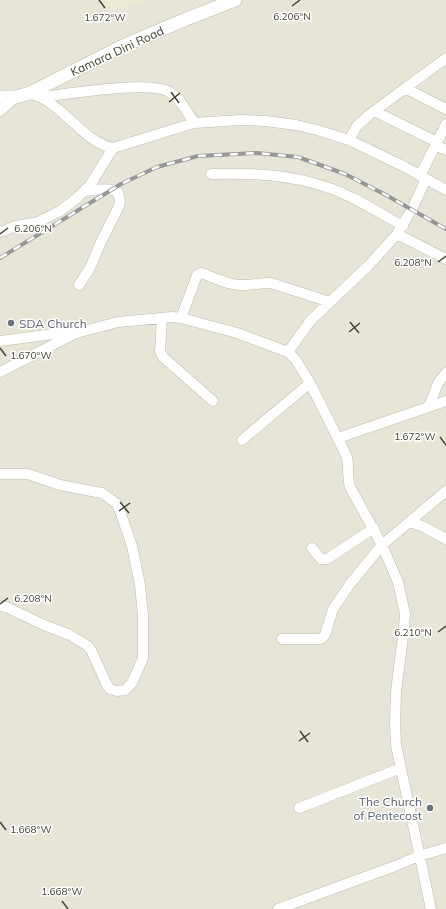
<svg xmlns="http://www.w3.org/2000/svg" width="446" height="909" viewBox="0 0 446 909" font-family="Mulish,sans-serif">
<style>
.residential{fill:#e7e5d7}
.education{fill:#ecead3}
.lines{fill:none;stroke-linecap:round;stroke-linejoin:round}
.minor-casing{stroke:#bfbcab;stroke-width:11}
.tertiary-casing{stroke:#bfbcab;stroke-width:14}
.minor{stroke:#fff;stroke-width:10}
.tertiary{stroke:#fff;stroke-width:13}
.rail-casing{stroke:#979797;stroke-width:4}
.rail{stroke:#fff;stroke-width:2.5;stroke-dasharray:8;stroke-linecap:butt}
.ticks{fill:none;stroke:#474437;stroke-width:1.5}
.worship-dot{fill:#6b7280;stroke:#fff;stroke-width:1.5}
.labels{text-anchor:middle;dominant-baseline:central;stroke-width:3;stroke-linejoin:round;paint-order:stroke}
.street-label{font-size:12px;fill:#474437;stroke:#fff}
.worship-label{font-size:12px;fill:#5b616d;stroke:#fff;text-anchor:start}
.ticks-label{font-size:10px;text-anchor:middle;fill:#474437;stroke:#fff;stroke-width:3;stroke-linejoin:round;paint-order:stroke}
</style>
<rect width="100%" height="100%" fill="#f3f2e9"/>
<path class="residential" d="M0,0H446V909H0Z"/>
<path class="education" d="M102,0H148L113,10Z"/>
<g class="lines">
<g class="minor-casing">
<path id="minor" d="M405,88L446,109
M30,93C34,95 38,96 42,98C66,110 86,143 113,148L194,123L240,120L266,121L296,125L317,130L349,140L405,167L446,190
M42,97C67,94 150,80 169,92C180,98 188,112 194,123
M0,111L16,97
M374,111L437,142
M349,140L357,126L369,115L446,58
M435,145L446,150
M211,174C251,173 288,174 326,187C352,195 379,213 403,226
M420,176L446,124
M0,232L16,226L38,222L60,211L77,198L90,185L113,148
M397,234L446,259
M79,285L90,268L101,242L119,206L120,201L118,192C108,187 96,190 85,191
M162,318L160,351L163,357L213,401
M181,318L197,275L201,273C214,277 229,286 243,285C252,285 261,283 271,283L330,302
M0,341L53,334L72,333
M288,352L311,320L368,266L397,234L412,209L426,179
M0,372L76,333L118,322L172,317L181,318L237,333L288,352L296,360L310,383L347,457C349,467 347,477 350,487L382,545L398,582L402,600L405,614L404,628L396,692L395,722L396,745L431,909
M429,407L438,383L446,373
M338,438L446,401
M242,440L310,383
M0,474H28L60,485L102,493L116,503L120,511L132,546L140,585L143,615V658L132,683L125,690L117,691L110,689L106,683L91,650L88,646L70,635L44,625L6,607L0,606
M409,522L422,526L446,539
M312,548L321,559H327L374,528
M282,639H321L325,635L333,609L350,584L382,545L446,491
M299,808L401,768
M278,909L395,866L419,856L446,848"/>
</g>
<g class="tertiary-casing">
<path id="tertiary" d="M0,97H16L30,93L125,45L184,20L235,0"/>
</g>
<use href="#minor" class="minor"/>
<use href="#tertiary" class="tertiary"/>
<g class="rail-casing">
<path id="rail" d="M0,258L121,184L157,167L198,156L257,153L298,157L345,174L386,195L446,229"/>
</g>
<use href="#rail" class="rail"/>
</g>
<path class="ticks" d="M99,0L105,8M292,6L300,0M171,92L179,103M169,102L180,93M0,234L8,228M438,262L446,256M350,322L359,333M349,332L360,323M0,348L6,356M440,437L446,445M120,502L129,513M119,511L130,503M0,604L8,598M438,632L446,626M300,731L308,742M299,741L310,733M0,822L6,830M62,901L68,909"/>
<g class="worship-dot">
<circle cx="11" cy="323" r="4"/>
<circle cx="430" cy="808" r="4"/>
</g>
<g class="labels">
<g class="street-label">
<text transform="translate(117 51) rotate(-25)">Kamara Dini Road</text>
</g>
<g class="worship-label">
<text x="19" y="323">SDA Church</text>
<text x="422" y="801" text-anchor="end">The Church<tspan x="422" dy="14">of Pentecost</tspan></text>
</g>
</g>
<g class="ticks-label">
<text x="292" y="20">6.206°N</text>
<text x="105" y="21">1.672°W</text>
<text x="33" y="232">6.206°N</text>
<text x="413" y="266">6.208°N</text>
<text x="31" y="359">1.670°W</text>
<text x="415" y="440">1.672°W</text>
<text x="33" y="602">6.208°N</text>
<text x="413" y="636">6.210°N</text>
<text x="31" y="833">1.668°W</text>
<text x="62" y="895">1.668°W</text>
</g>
</svg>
